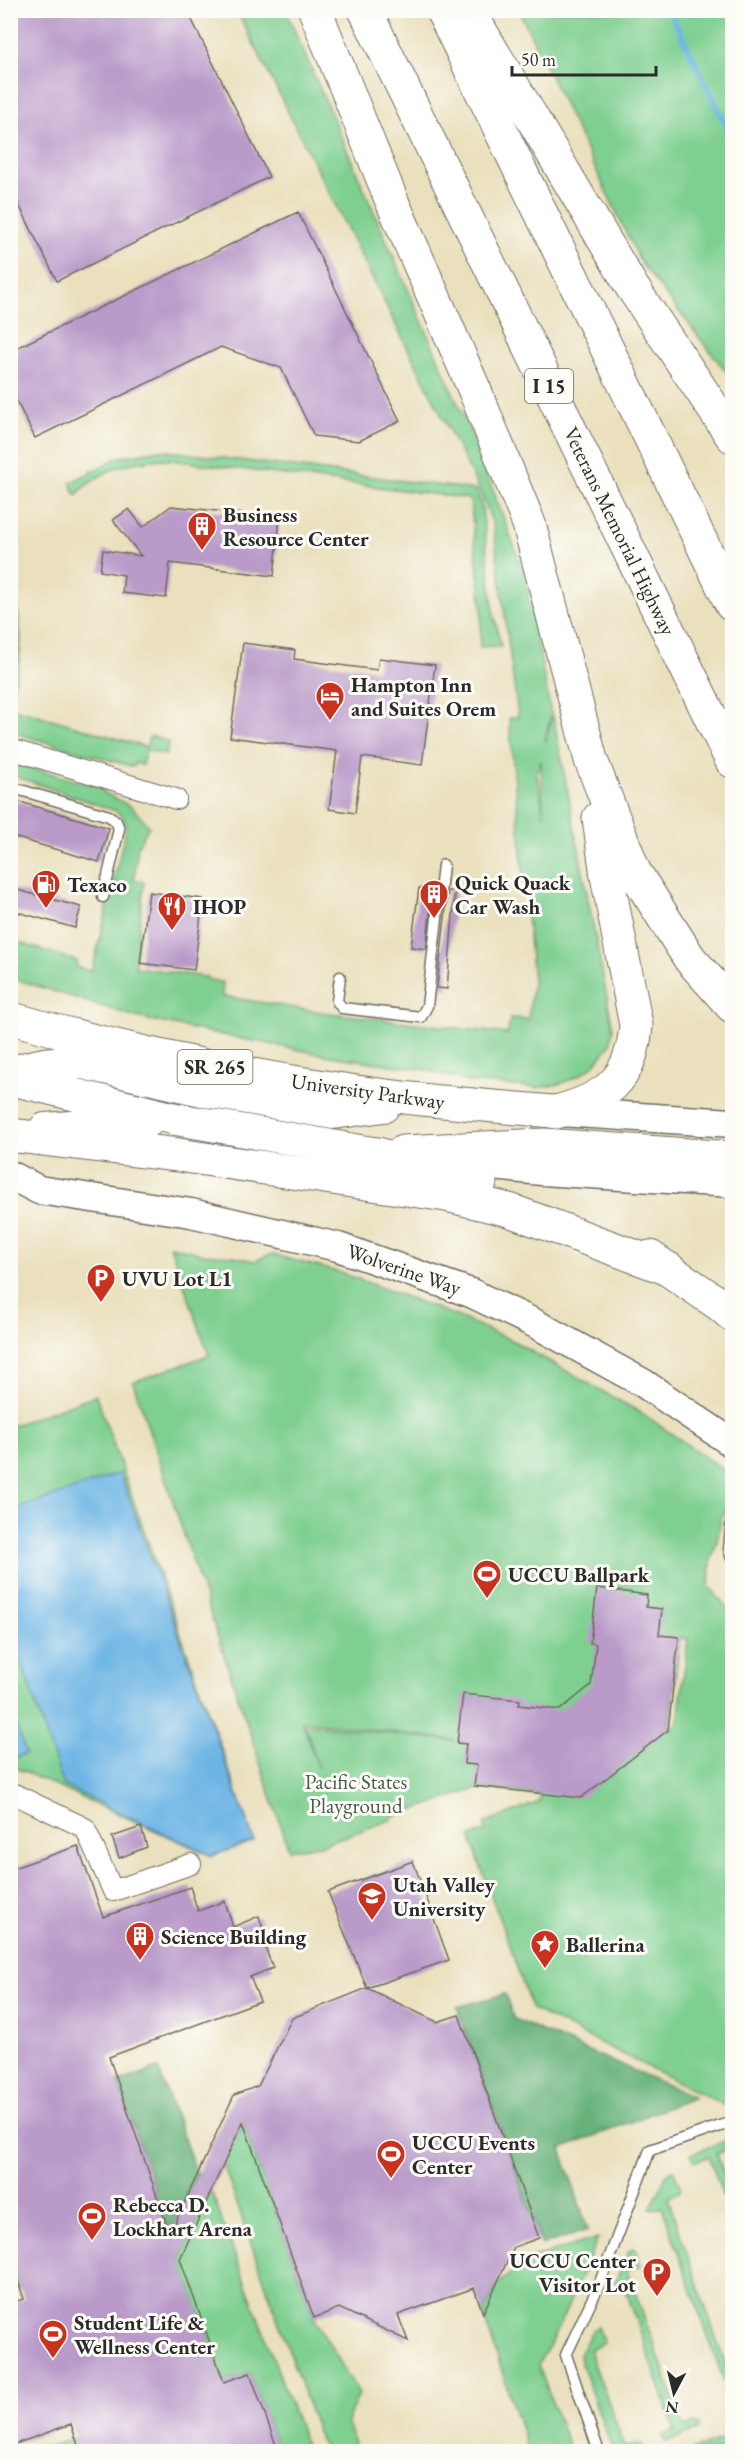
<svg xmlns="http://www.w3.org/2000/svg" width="743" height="2462" viewBox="0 0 743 2462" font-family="'EB Garamond',serif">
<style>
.green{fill:#7ecf90;stroke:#547d5e;stroke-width:1.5;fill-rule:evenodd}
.forest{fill:#66b27a;stroke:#486e52;stroke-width:1.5}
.water{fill:#6db5e5;stroke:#4c7088;stroke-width:1.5}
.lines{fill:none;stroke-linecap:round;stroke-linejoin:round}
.stream{stroke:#6db5e5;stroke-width:6}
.building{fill:#b99ac9}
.lane-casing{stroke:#6e6a5e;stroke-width:13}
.street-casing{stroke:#6e6a5e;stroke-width:22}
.secondary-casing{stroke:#6e6a5e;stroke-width:31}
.primary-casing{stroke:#6e6a5e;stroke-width:34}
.highway-casing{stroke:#6e6a5e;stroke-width:35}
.lane{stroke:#fff;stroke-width:10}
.street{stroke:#fff;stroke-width:20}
.secondary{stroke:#fff;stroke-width:28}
.primary{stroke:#fff;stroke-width:32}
.highway{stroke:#fff;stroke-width:33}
.labels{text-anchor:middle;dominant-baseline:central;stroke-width:6;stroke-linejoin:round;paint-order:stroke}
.shield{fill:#fdfcf7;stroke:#6a6a68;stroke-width:1.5}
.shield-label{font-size:20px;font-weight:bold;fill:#2b2b2b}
.poi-label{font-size:21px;font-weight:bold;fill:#2b2b2b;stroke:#fdfcf7;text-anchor:start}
.street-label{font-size:21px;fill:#2b2b2b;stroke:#fdfcf7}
.park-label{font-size:21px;fill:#445c49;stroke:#fdfcf7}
</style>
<rect width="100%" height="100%" fill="#fdfcf7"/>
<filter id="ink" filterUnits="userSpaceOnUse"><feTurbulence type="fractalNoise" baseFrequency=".0167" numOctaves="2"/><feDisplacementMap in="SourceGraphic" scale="12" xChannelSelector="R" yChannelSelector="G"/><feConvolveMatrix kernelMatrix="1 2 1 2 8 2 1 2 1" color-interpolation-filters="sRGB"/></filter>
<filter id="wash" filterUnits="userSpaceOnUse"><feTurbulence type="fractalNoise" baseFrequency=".008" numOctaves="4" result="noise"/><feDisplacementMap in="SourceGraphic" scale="24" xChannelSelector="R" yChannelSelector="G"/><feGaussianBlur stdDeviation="1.35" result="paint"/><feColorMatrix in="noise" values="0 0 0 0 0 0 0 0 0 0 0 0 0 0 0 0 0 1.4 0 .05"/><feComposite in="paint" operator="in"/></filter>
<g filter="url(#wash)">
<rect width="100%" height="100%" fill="#eae0bd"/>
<path class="green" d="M237,11H286L476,445L524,572L551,714L545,742L553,715L613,1029L610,1045L594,1065L578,1076L560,1084L538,1088L469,1082L427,1070L330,1056L202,1031L136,1017L11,978V940L77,961L76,967L92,971L126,829L124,818L116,811L11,775V762L102,788L103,792L132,807L149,826L138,846L134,880L144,882L135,967L207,977L206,979L223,982L222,996L321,1012L508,1034L510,1018L528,1019L533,981L509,718L518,717L493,524L477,485ZM541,761L543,810L544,816L537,774Z
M519,11H732V379L641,263Z
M160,450L476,490L482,507L494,615L501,646L480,647L482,608L470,499L163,459C126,462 103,468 76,495L70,483L119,457Z
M11,586C25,627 23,656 11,697Z
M11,707L146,747L150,736L169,742L166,755L146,750L142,765L135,763L134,767L11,732Z
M170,1246L204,1254L234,1256L254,1261L271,1254L342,1273L459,1317L515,1342L643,1414L732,1476V1500L721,1518L717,1541L711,1560L709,1586L732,1614V2109L532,2009L470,1837L486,1831L484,1824L539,1802L540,1795L479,1788L391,1817V1820L320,1845L289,1850L133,1382L209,1355ZM680,1638L688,1639L678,1723L669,1730ZM302,1721L453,1740L454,1741L305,1724L318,1768Z
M96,1395L254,1841L212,1856L11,1766V1426Z
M243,2122L314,2318L359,2394L347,2422L358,2451H324L223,2164Z
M724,2141L728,2142L731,2145L730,2148L717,2154L732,2200V2222L709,2157L695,2161L691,2154Z
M671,2170L674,2171L681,2188L679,2192L668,2198L732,2384V2404L662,2207L653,2210L650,2209L668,2172Z
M211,2191L308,2451H267L277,2448L250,2373L224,2382L180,2259Z
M598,2238L554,2338L538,2364L570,2451H528L483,2313L498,2284L528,2259Z
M632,2248L637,2250L641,2266L627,2270L684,2427L697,2423L700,2426L697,2431L665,2442L662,2436L675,2430L625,2288L614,2291L612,2289L629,2251Z
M10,2263L21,2288L11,2291H10Z
M598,2327L604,2343L589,2350L625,2447L641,2444L643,2448L641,2451H613L581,2364L580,2353L593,2329Z
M732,2436V2451H689Z
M75,2438L80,2451H46L45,2448Z"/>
<path class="forest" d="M505,1994L514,2019L695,2097L561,2149L588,2230L542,2245L457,2007Z
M158,2068L197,2174L170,2234L118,2082Z"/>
<path class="water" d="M120,1473L254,1841L212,1856L64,1786L11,1634V1511Z
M11,1711L26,1754L11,1759H10Z"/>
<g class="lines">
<path class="stream" d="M669,10L732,137"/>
</g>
<g id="blocks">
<path class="building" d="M10,10H187L269,177L57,281L10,187Z
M298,212L400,421L359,441L314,436L281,368L221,347L35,438L10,388V351Z
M171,506L280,518L274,576L170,563L166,598L122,593L124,575L100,571L103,550L141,556L113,520L129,509L143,527Z
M243,643L295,650L294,659L377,670L379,658L435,665L422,765L362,757L355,813L329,809L337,751L230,737Z
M10,799L109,828L99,862L10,836Z
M10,888L81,907L75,928L10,910Z
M419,888L433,889L426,949L411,947Z
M448,891H455L447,989L437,988Z
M149,892L203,899L194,970L140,963Z
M597,1588L647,1595L646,1607L662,1609L659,1635L679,1637L668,1730L581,1798L474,1786L477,1765L464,1764L466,1744L457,1743L463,1694L520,1700L519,1705L560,1710L591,1685L596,1644L590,1643Z
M141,1827L147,1847L119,1858L112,1837Z
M78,1846L103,1917L190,1887L198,1911L225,1901L233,1927L259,1916L268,1945L265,1947L273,1968L250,1977L260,2001L109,2057L170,2234L234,2095L258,2086L292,2018L367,1988L437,2022L459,2015L539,2238L514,2247L483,2313L474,2288L398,2315L408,2341L339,2308L314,2318L243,2122L180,2259L224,2382L250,2373L277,2448L267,2451H80L71,2424L10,2446V2303L24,2299L10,2258V1869Z
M413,1861L449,1960L367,1988L328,1892Z"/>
</g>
</g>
<g filter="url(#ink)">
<use href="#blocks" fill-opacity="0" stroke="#6e6a5e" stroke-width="1.5"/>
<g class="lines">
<g class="lane-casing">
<path id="lane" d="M10,787L109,816L116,821L119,829L103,897
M340,977L337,1001L342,1008L421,1017L427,1006L443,865
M732,1516L729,1549L732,1559
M599,2452L566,2355L599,2285L650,2150L732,2122"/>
</g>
<g class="street-casing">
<path id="street" d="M10,749L176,799
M10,1792L85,1828L113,1891L191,1864"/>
</g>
<g class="secondary-casing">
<path id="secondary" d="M561,1112L732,1123
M442,1161L542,1171L732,1183
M10,1175L39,1190L191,1213L338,1247L471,1293L534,1323L643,1383L732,1443"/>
</g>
<g class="primary-casing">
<path id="primary" d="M10,1018C117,1048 225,1072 334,1088C408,1100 482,1105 556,1112
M10,1073C35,1065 57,1060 82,1063L206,1091L333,1113L384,1106
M10,1079L176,1119L378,1154
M45,1129L148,1121"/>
</g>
<g class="highway-casing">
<path id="highway" d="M315,10L391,199L475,391L529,524L591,760L634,871L690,959L732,1006
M365,10L732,761
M442,10L732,605
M468,10L632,287L732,436
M556,1112C606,1099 632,1080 636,1025L607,876L599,818
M10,1135L178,1155L446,1195L509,1210L669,1269
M403,1152L544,1145L732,1158
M378,1154L480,1183
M650,1257L719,1304L732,1315"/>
</g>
<use href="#lane" class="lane"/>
<use href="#street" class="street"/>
<use href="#secondary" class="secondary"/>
<use href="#primary" class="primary"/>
<use href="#highway" class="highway"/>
</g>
</g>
<defs>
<g id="building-pin" transform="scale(1.5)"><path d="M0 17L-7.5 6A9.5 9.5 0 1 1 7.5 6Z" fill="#c8321e" stroke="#fdfcf7"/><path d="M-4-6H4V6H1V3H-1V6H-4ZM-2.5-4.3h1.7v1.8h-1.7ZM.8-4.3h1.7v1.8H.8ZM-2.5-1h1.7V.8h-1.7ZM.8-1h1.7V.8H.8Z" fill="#fff"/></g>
<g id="hotel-pin" transform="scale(1.5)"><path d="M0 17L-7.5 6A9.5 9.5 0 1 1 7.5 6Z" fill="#c8321e" stroke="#fdfcf7"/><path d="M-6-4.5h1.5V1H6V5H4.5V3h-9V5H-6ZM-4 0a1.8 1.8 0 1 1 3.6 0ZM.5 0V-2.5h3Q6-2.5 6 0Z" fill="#fff"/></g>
<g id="fuel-pin" transform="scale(1.5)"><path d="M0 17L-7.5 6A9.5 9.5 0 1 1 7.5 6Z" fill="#c8321e" stroke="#fdfcf7"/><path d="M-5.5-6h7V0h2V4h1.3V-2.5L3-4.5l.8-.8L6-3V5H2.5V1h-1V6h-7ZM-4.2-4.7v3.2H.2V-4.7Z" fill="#fff"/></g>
<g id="restaurant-pin" transform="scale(1.5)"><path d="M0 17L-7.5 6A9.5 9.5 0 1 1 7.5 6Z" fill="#c8321e" stroke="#fdfcf7"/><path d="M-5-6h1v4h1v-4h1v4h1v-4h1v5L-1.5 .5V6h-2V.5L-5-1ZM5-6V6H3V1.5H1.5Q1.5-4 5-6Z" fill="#fff"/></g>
<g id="parking-pin" transform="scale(1.5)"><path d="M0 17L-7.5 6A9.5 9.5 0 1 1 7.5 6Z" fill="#c8321e" stroke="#fdfcf7"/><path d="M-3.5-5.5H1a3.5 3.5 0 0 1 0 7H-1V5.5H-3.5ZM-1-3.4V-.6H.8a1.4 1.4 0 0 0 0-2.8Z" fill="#fff"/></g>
<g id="stadium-pin" transform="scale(1.5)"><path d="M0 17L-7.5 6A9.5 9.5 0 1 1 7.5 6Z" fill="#c8321e" stroke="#fdfcf7"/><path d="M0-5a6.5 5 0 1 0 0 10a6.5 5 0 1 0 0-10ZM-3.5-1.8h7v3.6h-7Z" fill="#fff"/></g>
<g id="university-pin" transform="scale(1.5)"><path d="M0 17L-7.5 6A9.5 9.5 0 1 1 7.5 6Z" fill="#c8321e" stroke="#fdfcf7"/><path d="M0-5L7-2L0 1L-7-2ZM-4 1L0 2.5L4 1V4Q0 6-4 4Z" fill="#fff"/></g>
<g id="sight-pin" transform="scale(1.5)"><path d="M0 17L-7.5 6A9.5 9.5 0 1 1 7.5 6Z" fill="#c8321e" stroke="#fdfcf7"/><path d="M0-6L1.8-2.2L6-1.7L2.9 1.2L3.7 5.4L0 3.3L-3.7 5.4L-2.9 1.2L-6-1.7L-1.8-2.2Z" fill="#fff"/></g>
</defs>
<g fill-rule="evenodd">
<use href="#building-pin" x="202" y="526"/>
<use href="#hotel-pin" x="330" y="696"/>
<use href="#fuel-pin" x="46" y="884"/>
<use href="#building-pin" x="434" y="894"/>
<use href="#restaurant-pin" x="172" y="906"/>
<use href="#parking-pin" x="101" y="1278"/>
<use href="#stadium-pin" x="487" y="1574"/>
<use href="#university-pin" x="372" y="1896"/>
<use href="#building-pin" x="140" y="1936"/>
<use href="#sight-pin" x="545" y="1944"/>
<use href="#stadium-pin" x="391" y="2154"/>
<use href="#stadium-pin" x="92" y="2216"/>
<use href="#parking-pin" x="657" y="2272"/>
<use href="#stadium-pin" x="53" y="2334"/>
</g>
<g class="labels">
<g class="shield">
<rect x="525" y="369" width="48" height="34" rx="4.5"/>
<rect x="177.5" y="1050" width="75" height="34" rx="4.5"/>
</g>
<g class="shield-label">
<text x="549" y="386">I 15</text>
<text x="215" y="1067">SR 265</text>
</g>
<g class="poi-label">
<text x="223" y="514">Business<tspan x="223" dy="24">Resource Center</tspan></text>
<text x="351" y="684">Hampton Inn<tspan x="351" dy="24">and Suites Orem</tspan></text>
<text x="455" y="882">Quick Quack<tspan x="455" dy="24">Car Wash</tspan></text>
<text x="67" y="884">Texaco</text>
<text x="193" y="906">IHOP</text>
<text x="122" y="1278">UVU Lot L1</text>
<text x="508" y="1574">UCCU Ballpark</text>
<text x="393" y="1884">Utah Valley<tspan x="393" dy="24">University</tspan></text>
<text x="161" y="1936">Science Building</text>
<text x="566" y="1944">Ballerina</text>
<text x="412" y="2142">UCCU Events<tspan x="412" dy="24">Center</tspan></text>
<text x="113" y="2204">Rebecca D.<tspan x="113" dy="24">Lockhart Arena</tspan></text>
<text x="636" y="2260" text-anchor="end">UCCU Center<tspan x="636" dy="24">Visitor Lot</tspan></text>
<text x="74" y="2322">Student Life &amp;<tspan x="74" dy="24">Wellness Center</tspan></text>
</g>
<g class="street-label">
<text transform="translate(620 531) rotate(64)">Veterans Memorial Highway</text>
<text transform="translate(368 1091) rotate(8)">University Parkway</text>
<text transform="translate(404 1269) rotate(19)">Wolverine Way</text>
</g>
<g class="park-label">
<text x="356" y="1781">Pacific States<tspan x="356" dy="24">Playground</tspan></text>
</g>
</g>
<rect width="743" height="2462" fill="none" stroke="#fdfcf7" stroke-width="36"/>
<g transform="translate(674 2393) rotate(187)" stroke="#fdfcf7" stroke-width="4.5" paint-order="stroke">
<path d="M0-4.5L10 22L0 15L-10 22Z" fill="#2b2b2b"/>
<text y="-9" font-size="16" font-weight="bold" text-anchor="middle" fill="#2b2b2b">N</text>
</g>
<path d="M512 66v9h144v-9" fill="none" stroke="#2b2b2b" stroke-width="3"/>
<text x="521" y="66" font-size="18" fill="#2b2b2b" stroke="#fdfcf7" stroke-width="4.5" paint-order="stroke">50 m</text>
</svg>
